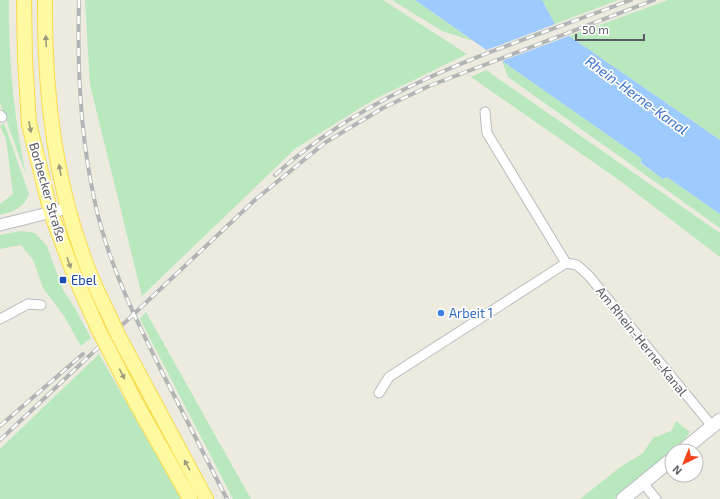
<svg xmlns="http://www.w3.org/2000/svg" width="720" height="499" viewBox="0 0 720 499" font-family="'Exo 2',sans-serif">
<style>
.green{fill:#b9e7be}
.water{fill:#9dcaff}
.pier{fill:#edebdf}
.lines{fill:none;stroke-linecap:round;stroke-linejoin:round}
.minor-casing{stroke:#babcc2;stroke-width:11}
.tertiary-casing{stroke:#babcc2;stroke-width:13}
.secondary-casing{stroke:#babdc5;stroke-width:15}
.primary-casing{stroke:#fbdb4a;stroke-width:16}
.minor{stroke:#fff;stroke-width:9}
.tertiary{stroke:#fff;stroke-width:11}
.secondary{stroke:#fff;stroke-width:13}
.primary{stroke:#fff9a2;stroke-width:14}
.rail-casing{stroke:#b3b4b5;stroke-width:4}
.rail{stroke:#fff;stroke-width:2.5;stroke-dasharray:8;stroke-linecap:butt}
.primary-bridge-casing{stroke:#fbdb4a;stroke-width:16;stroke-linecap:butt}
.primary-bridge{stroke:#fff9a2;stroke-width:14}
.oneway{fill:#9b9a7c}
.transit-dot{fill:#1a4fb4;stroke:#fff;stroke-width:1.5}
.shop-dot{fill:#3f7fe0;stroke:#fff;stroke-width:1.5}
.labels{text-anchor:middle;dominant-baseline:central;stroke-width:3.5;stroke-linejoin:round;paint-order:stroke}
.street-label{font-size:13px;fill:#585b62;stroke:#fff}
.transit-label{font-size:13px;fill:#164399;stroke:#fff;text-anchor:start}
.shop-label{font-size:13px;fill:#366cbe;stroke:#fff;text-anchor:start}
.water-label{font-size:14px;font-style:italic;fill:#3870ca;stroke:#fff}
</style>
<rect width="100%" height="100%" fill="#edebdf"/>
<path class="green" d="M0,0H9C8,59 14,117 26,175L0,103Z
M85,0H383L467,54L375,99L296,148L142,296L90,85Z
M392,0H415L473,41L442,31Z
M542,0H618L555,24Z
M668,0H720V140L569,36Z
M502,61L642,159L641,164L663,179L667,177L720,214V228L508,77Z
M486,70L720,233V257L619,180L471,77Z
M4,123L29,194C24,208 14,211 0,215V204L13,194L6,139L0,126Z
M21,231L35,233L47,246L63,290L75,308L91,338L81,346L64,316L43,288L33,260L21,245L0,249V235Z
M146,312L251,499H233L140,319Z
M99,354L181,499H0V449Z
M676,421L690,432L680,446L614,499H580L619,468L643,453L653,438L671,431Z"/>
<path class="water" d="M415,0H542L555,24L569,36L720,140V214L667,177L663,179L641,163L642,159Z"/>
<path class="pier" d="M558,23L571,35L499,62L484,51Z"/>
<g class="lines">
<g class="minor-casing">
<path id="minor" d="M485,112L487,133L566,263L577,265L589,276L712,426
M0,115L2,117
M0,319L28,304L41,305
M379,393L389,377L566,263
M643,483L656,499"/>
</g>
<g class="tertiary-casing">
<path id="tertiary" d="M0,225L68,208"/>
</g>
<g class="secondary-casing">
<path id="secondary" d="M682,451L720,420
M623,499L672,459"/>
</g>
<g class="primary-casing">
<path id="primary" d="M24,0L25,59L29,124L51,213L75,277L100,333
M45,0C44,87 54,179 85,261C92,282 103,302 112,322
M118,335L206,499
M107,346L136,403L190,499"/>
</g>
<use href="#minor" class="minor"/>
<use href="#tertiary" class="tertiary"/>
<use href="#secondary" class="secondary"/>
<use href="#primary" class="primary"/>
<g class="rail-casing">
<path id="rail" d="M79,0C77,67 80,133 94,198C107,262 136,320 165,378C186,418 206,459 227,499
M275,175C377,83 505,48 631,0
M0,426L83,354
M0,440L256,199L326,142L383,108L429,86L654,0"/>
</g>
<use href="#rail" class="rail"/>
<g class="primary-bridge-casing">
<path id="primary-bridge" d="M112,322L118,335
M100,333L107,346"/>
</g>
<use href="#primary-bridge" class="primary-bridge"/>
</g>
<defs><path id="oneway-solid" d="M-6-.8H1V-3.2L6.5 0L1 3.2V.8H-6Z"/></defs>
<g class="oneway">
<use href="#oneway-solid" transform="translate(46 41) rotate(-93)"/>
<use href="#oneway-solid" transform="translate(30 127) rotate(79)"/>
<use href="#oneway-solid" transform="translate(60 170) rotate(-100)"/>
<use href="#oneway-solid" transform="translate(69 263) rotate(70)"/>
<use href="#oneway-solid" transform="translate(122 374) rotate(63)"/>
<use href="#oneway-solid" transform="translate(187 465) rotate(-119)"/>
</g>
<rect class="transit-dot" x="59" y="276" width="8" height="8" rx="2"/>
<circle class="shop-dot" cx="441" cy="313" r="4"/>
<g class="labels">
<g class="street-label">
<text transform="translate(48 192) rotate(74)">Borbecker Straße</text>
<text transform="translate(642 341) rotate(51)">Am Rhein-Herne-Kanal</text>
</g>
<g class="transit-label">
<text x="71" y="280">Ebel</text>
</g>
<g class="shop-label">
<text x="449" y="313">Arbeit 1</text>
</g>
<g class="water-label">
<text transform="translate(637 95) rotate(36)">Rhein-Herne-Kanal</text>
</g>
</g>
<g transform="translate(684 463) rotate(223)"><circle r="19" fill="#ffffff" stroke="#bcbdc0"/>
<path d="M0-3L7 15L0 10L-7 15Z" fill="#f5441d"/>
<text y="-6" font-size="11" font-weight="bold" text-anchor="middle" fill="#585b62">N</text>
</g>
<path d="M576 34v6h68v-6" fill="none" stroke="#585b62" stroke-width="2"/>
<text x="582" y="34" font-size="12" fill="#585b62" stroke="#ffffff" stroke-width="3" paint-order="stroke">50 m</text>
</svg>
